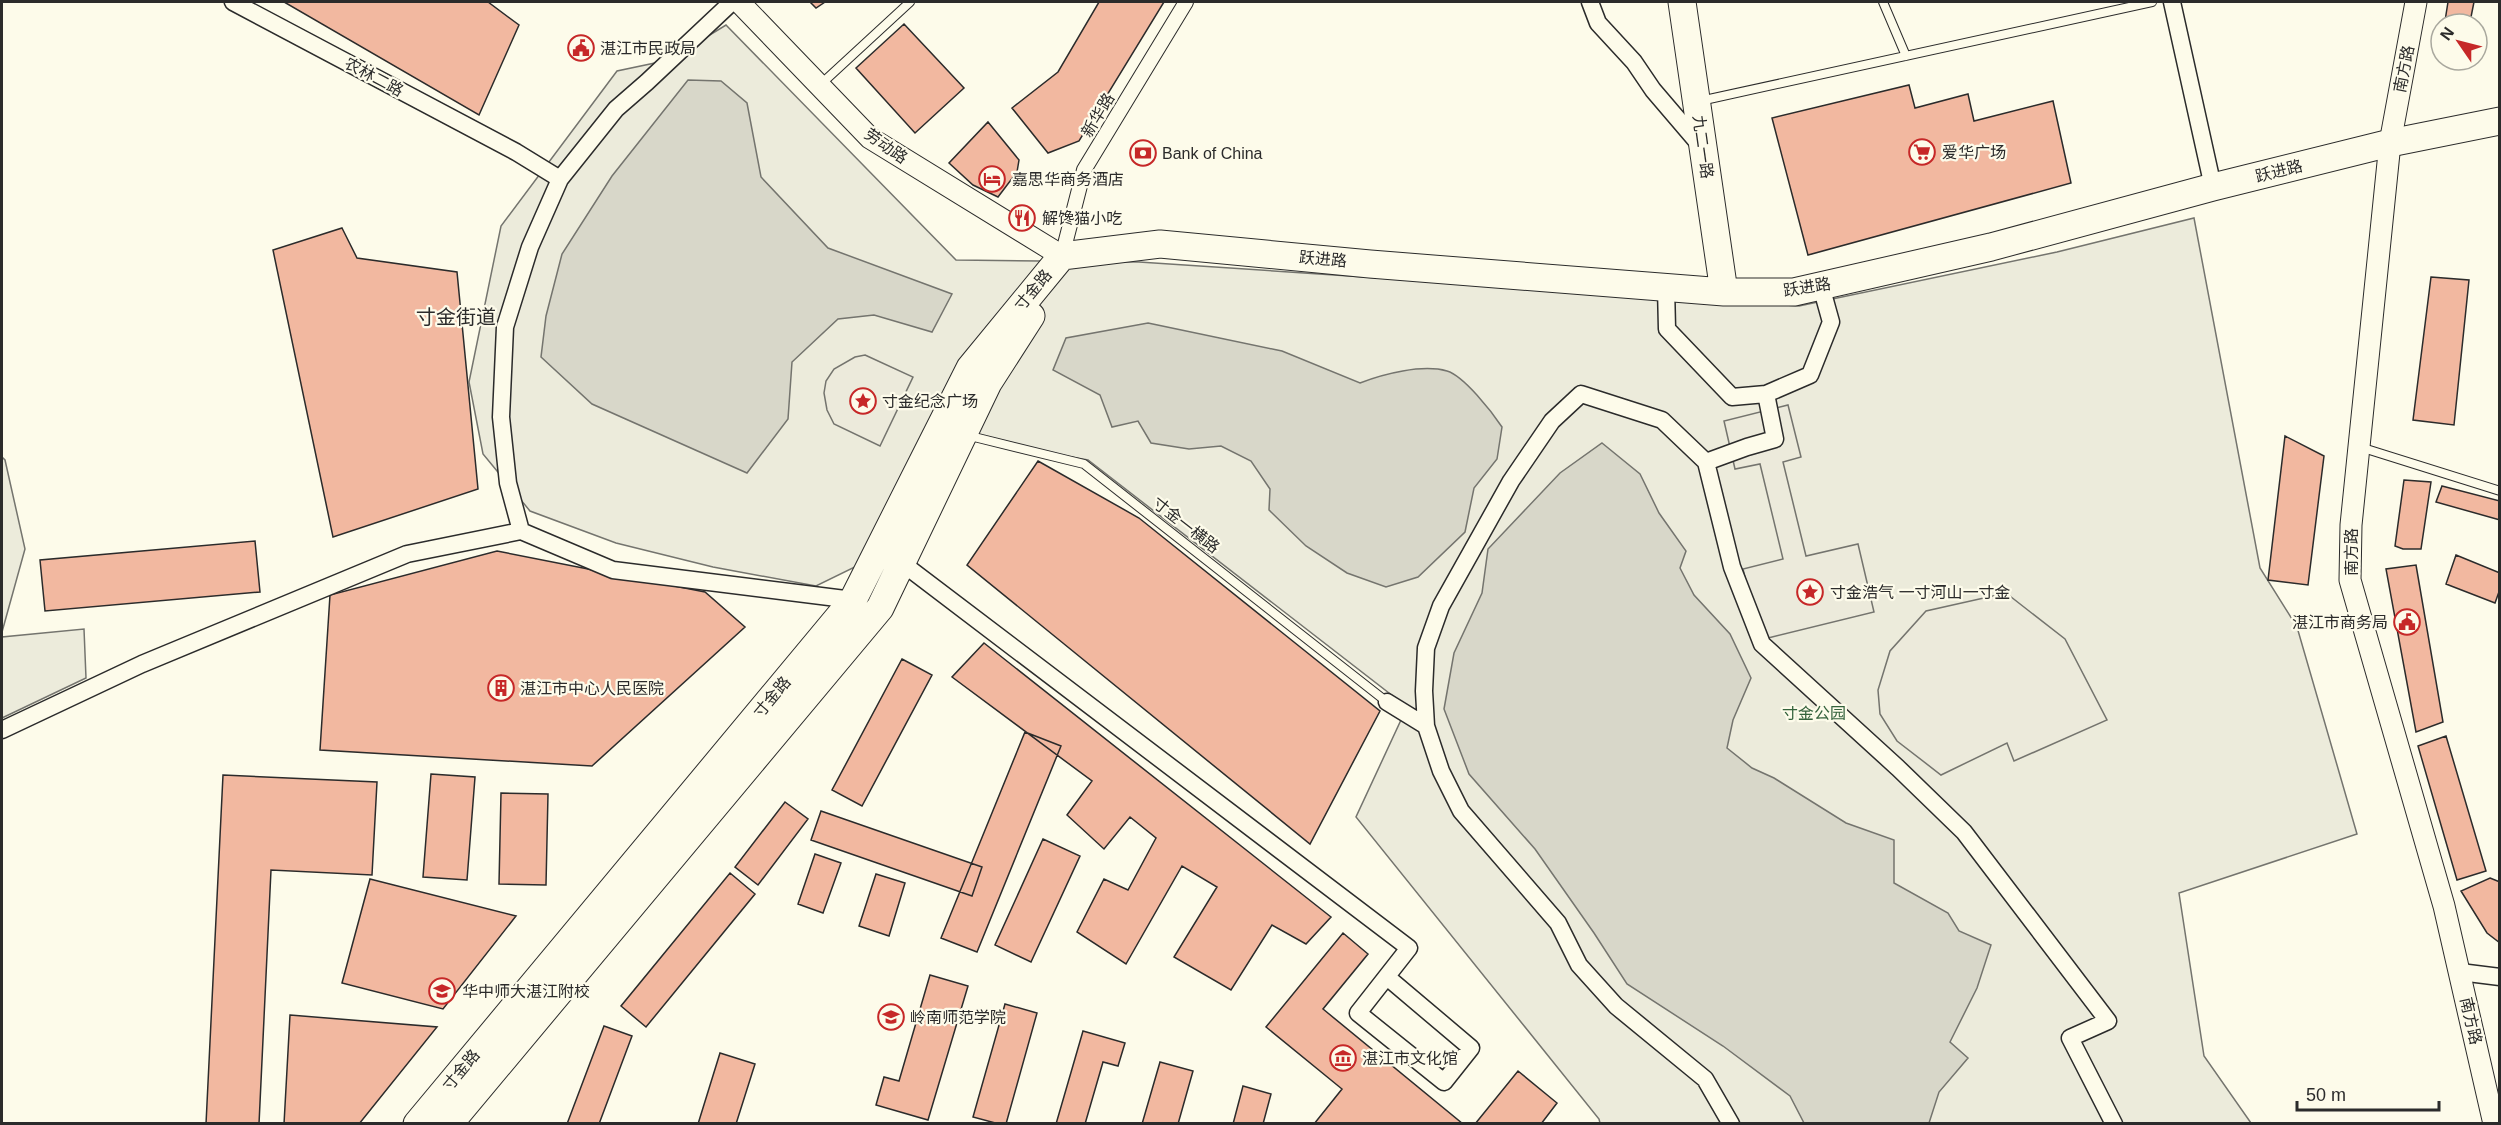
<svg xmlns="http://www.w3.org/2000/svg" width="2501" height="1125" viewBox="0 0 2501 1125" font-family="Helvetica,'Noto Sans SC',sans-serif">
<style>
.green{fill:#ecebdb;stroke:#74746e;stroke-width:1.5}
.parking{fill:#eceadb;stroke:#74746e;stroke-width:1.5}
.water{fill:#d8d7c9;stroke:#74746e;stroke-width:1.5}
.building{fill:#f2b8a0;stroke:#2b2b2b;stroke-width:1.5}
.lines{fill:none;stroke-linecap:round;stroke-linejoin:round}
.service-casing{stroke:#2b2b2b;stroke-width:10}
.pedestrian-casing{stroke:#2b2b2b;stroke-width:16}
.minor-casing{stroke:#2b2b2b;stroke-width:19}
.tertiary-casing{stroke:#2b2b2b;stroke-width:23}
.primary-casing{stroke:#2b2b2b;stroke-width:29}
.service{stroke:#fdfbea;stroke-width:8}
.pedestrian{stroke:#fdfbea;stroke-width:14}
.minor{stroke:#fdfbea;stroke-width:16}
.tertiary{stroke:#fdfbea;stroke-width:21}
.primary{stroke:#fdfbea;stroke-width:27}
.labels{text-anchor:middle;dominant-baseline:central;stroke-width:4.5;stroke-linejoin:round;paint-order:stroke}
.poi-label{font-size:16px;fill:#2b2b2b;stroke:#fdfbea;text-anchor:start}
.street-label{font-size:16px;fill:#2b2b2b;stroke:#fdfbea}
.park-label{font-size:16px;fill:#34623c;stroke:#fdfbea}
.quarter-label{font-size:20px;fill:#2b2b2b;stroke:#fdfbea}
</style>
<rect width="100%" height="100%" fill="#fdfbea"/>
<path class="green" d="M726,25L956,260L1139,262L1799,306L2057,252L2194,218L2260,568L2297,627L2357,834L2179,893L2204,1056L2251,1123H1600L1599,1119L1356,817L1407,707L1088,460L925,431L861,564L816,586L713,567L616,543L530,511L483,454L469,382L501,226L617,71L669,60Z
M2,457L5,460L25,549L2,632Z
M84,629L86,678L2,718V637Z"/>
<path class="parking" d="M865,355L913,377L880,446L834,424L827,410L824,393L826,381L834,369L855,357Z
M1788,405L1801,457L1783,462L1806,556L1858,544L1874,612L1760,640L1743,569L1783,559L1760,464L1735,469L1724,421Z
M2006,593L2065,639L2107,720L2014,761L2007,743L1941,775L1897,741L1880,714L1878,690L1890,651L1926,611Z"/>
<path class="water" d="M688,80L721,81L747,103L761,177L828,248L952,294L932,332L874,315L838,319L792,362L788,419L747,473L592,404L541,357L546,316L562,254L612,176Z
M1148,323L1282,351L1360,383C1383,374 1422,364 1447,371C1464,376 1492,412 1502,427L1497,459L1474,488L1465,532L1418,577L1386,587L1347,573L1306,546L1269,510L1270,489L1251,461L1221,446L1189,449L1151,443L1138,421L1112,427L1100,395L1053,370L1066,338Z
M1602,443L1640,474L1659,513L1686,551L1680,568L1694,595L1730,634L1751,678L1733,720L1727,748L1752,768L1774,778L1846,823L1894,840V883L1948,913L1959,931L1991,945L1977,988L1950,1042L1968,1058L1939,1092L1929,1123H1804L1790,1096L1723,1046L1627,984L1594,933L1535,849L1469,774L1444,709L1454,653L1482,593L1488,549L1560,473Z"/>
<path class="building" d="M284,2H488L519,25L479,115Z
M810,2H825L816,8Z
M1099,2H1164L1079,141L1048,153L1012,108L1058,72Z
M2448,2H2474L2471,17L2445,21Z
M904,24L964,88L915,133L856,68Z
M1909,85L1915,108L1968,94L1974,121L2053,101L2071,183L1808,255L1772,118Z
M988,122L1019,160L1017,172L998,197L973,185L949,163Z
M342,228L357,258L457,272L478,489L333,537L273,250Z
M2431,277L2469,280L2454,425L2413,420Z
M2285,436L2324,456L2308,585L2268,580Z
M1038,461L1139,518L1380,711L1310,844L967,565Z
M2404,480L2431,482L2421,549H2403L2395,546Z
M2442,486L2500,501V520L2436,502Z
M255,541L260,592L45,611L40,560Z
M497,551L705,592L745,627L592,766L320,750L330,595Z
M2456,555L2500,573V589L2495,603L2446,584Z
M2416,565L2443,722L2416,732L2386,569Z
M984,643L1331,917L1306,944L1272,925L1231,990L1174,957L1217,887L1182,866L1126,964L1077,932L1104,879L1128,890L1156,838L1130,817L1104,849L1067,815L1092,781L952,677Z
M902,659L932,675L862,806L832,790Z
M1025,732L1061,746L977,952L941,938Z
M2446,736L2486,871L2457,880L2418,746Z
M431,774L475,777L467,880L423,877Z
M223,775L377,782L372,875L271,870L259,1124H206Z
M501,793L548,794L546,885L499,884Z
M785,802L808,819L758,885L735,867Z
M821,811L982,867L972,896L811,840Z
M1043,839L1080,856L1031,962L995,945Z
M815,854L841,863L823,913L798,904Z
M730,873L755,894L646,1027L621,1006Z
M876,874L905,883L889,936L859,926Z
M2490,878L2500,882V943L2487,933L2461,891Z
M370,879L516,916L443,1009L342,983Z
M1343,933L1368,954L1323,1009L1463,1124H1314L1342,1089L1266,1027Z
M930,975L968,986L928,1120L876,1105L884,1077L899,1081Z
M1005,1004L1037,1013L1006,1124H999L973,1117Z
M290,1015L437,1027L359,1124H284Z
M604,1026L632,1036L599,1124H567Z
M1083,1031L1125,1043L1118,1066L1103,1062L1085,1124H1056Z
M720,1053L755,1064L736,1124H698Z
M1160,1062L1193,1071L1178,1124H1142Z
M1518,1071L1557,1103L1541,1124H1475Z
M1243,1086L1271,1094L1263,1124H1233Z"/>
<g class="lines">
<g class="service-casing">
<path id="service" d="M1883,2L1906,56
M820,85L910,2
M1700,101L2152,2
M966,435L1084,464L1387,702
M2360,447L2500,491"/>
</g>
<g class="pedestrian-casing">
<path id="pedestrian" d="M1062,256L1084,170L1186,2"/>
</g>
<g class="minor-casing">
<path id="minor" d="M233,2L516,152L560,179
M732,2L647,82L616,109L560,179L530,247L505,327L501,417L508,483L521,531L613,570L853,600
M1590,2L1598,23L1634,62L1653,90L1700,145
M2172,2L2213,187
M1666,287L1667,329L1732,397L1766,394L1775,439L1747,447L1706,462L1732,567L1762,644L1898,768L1964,832L2108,1021L2070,1038L2114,1124
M1766,394L1810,375L1831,322L1821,286
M902,563L1409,948L1358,1013L1444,1082L1471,1048L1387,977
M1387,702L1426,726L1441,771L1461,811L1558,923L1579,965L1616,1006L1705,1079L1731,1124
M1426,726L1424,691L1426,648L1441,606L1511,481L1552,421L1581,394L1662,420L1706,462
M2,730L142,664L407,554L521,531
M2460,972L2500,977"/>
</g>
<g class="tertiary-casing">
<path id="tertiary" d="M739,2L870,138L1062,256
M2416,2L2390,143L2351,525L2350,580L2444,906L2494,1124"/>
</g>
<g class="primary-casing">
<path id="primary" d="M1682,2L1724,292
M1062,256L1160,244L1370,264L1724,292H1794L1991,247L2213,187L2390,143L2500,121
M417,1124L853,600L970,368L1062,256
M449,1124L880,608L988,383L1031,316"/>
</g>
<use href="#service" class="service"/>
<use href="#pedestrian" class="pedestrian"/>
<use href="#minor" class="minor"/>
<use href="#tertiary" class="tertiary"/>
<use href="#primary" class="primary"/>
</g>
<defs>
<g id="civic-ring" transform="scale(1.35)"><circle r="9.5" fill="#fdfbea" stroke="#c62828" stroke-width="1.5"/><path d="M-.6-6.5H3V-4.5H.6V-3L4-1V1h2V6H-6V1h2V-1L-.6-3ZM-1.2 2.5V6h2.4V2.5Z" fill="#c62828"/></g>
<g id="supermarket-ring" transform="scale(1.35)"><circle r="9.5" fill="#fdfbea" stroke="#c62828" stroke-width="1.5"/><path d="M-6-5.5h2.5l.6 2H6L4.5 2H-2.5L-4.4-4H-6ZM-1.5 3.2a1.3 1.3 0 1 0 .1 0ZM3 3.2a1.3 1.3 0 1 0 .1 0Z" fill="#c62828"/></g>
<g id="bank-ring" transform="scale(1.35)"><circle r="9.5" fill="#fdfbea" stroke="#c62828" stroke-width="1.5"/><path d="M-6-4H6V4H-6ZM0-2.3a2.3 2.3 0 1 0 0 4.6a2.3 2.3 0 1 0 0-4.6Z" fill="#c62828"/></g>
<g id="hotel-ring" transform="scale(1.35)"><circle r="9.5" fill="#fdfbea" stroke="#c62828" stroke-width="1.5"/><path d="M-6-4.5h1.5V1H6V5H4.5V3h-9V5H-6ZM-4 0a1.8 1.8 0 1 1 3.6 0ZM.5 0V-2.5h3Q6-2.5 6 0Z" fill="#c62828"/></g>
<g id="restaurant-ring" transform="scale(1.35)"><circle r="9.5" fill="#fdfbea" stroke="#c62828" stroke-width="1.5"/><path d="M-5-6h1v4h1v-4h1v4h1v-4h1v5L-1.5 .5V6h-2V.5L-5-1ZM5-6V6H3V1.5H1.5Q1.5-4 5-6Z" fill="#c62828"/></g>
<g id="sight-ring" transform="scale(1.35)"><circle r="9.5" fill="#fdfbea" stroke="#c62828" stroke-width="1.5"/><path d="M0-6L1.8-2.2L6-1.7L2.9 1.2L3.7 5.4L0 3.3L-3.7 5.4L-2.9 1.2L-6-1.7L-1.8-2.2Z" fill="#c62828"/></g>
<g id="building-ring" transform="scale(1.35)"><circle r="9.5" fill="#fdfbea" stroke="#c62828" stroke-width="1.5"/><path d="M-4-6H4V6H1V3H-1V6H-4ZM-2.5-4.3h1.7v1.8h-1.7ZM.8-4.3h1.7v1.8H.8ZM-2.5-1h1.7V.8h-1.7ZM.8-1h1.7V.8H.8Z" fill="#c62828"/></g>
<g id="school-ring" transform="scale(1.35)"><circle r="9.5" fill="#fdfbea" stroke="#c62828" stroke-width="1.5"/><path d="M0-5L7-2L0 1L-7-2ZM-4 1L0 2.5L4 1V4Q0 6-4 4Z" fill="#c62828"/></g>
<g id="university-ring" transform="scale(1.35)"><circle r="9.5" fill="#fdfbea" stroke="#c62828" stroke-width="1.5"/><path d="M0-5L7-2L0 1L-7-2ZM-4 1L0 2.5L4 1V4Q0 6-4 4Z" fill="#c62828"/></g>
<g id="museum-ring" transform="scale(1.35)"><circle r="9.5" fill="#fdfbea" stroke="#c62828" stroke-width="1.5"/><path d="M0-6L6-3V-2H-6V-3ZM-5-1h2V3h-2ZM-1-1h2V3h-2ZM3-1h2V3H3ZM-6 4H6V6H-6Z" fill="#c62828"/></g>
</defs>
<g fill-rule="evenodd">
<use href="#civic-ring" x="581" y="48"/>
<use href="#supermarket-ring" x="1922" y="152"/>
<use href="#bank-ring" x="1143" y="153"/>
<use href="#hotel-ring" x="992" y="179"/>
<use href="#restaurant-ring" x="1022" y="218"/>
<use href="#sight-ring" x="863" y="401"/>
<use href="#sight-ring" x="1810" y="592"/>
<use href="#civic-ring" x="2407" y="622"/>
<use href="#building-ring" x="501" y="688"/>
<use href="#school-ring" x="442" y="991"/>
<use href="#university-ring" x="891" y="1017"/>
<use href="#museum-ring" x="1343" y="1058"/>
</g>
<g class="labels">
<g class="poi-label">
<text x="600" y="48">湛江市民政局</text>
<text x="1942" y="152">爱华广场</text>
<text x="1162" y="153">Bank of China</text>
<text x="1012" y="179">嘉思华商务酒店</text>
<text x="1042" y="218">解馋猫小吃</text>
<text x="882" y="401">寸金纪念广场</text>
<text x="1830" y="592">寸金浩气 一寸河山一寸金</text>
<text x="2388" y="622" text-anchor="end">湛江市商务局</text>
<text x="520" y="688">湛江市中心人民医院</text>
<text x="462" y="991">华中师大湛江附校</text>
<text x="910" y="1017">岭南师范学院</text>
<text x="1362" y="1058">湛江市文化馆</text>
</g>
<g class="street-label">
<text transform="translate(2404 69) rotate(-79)">南方路</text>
<text transform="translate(374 77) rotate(28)">农林二路</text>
<text transform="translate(1098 115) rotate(-59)">新华路</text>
<text transform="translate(886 146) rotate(35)">劳动路</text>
<text transform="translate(1703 147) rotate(82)">九二一路</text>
<text transform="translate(2279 171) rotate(-14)">跃进路</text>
<text transform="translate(1323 259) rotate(5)">跃进路</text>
<text transform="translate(1807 287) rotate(-9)">跃进路</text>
<text transform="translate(1033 290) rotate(-50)">寸金路</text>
<text transform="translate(1186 525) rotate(38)">寸金一横路</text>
<text transform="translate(2351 552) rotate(-90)">南方路</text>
<text transform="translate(772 697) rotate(-50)">寸金路</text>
<text transform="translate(2471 1021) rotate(77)">南方路</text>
<text transform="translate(461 1070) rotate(-50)">寸金路</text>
</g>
<g class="park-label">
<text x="1814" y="713">寸金公园</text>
</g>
<g class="quarter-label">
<text x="456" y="317">寸金街道</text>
</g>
</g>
<rect width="2501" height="1125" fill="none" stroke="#2b2b2b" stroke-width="6"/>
<g transform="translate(2459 42) rotate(305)"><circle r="28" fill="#fdfbea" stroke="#a9a89e" stroke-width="1.5"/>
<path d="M0-4.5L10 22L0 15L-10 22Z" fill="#c62828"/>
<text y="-9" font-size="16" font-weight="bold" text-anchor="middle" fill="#2b2b2b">N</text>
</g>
<path d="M2297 1101v9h142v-9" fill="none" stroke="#2b2b2b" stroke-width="3"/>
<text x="2306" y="1101" font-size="18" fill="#2b2b2b" stroke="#fdfbea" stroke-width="4.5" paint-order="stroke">50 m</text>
</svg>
